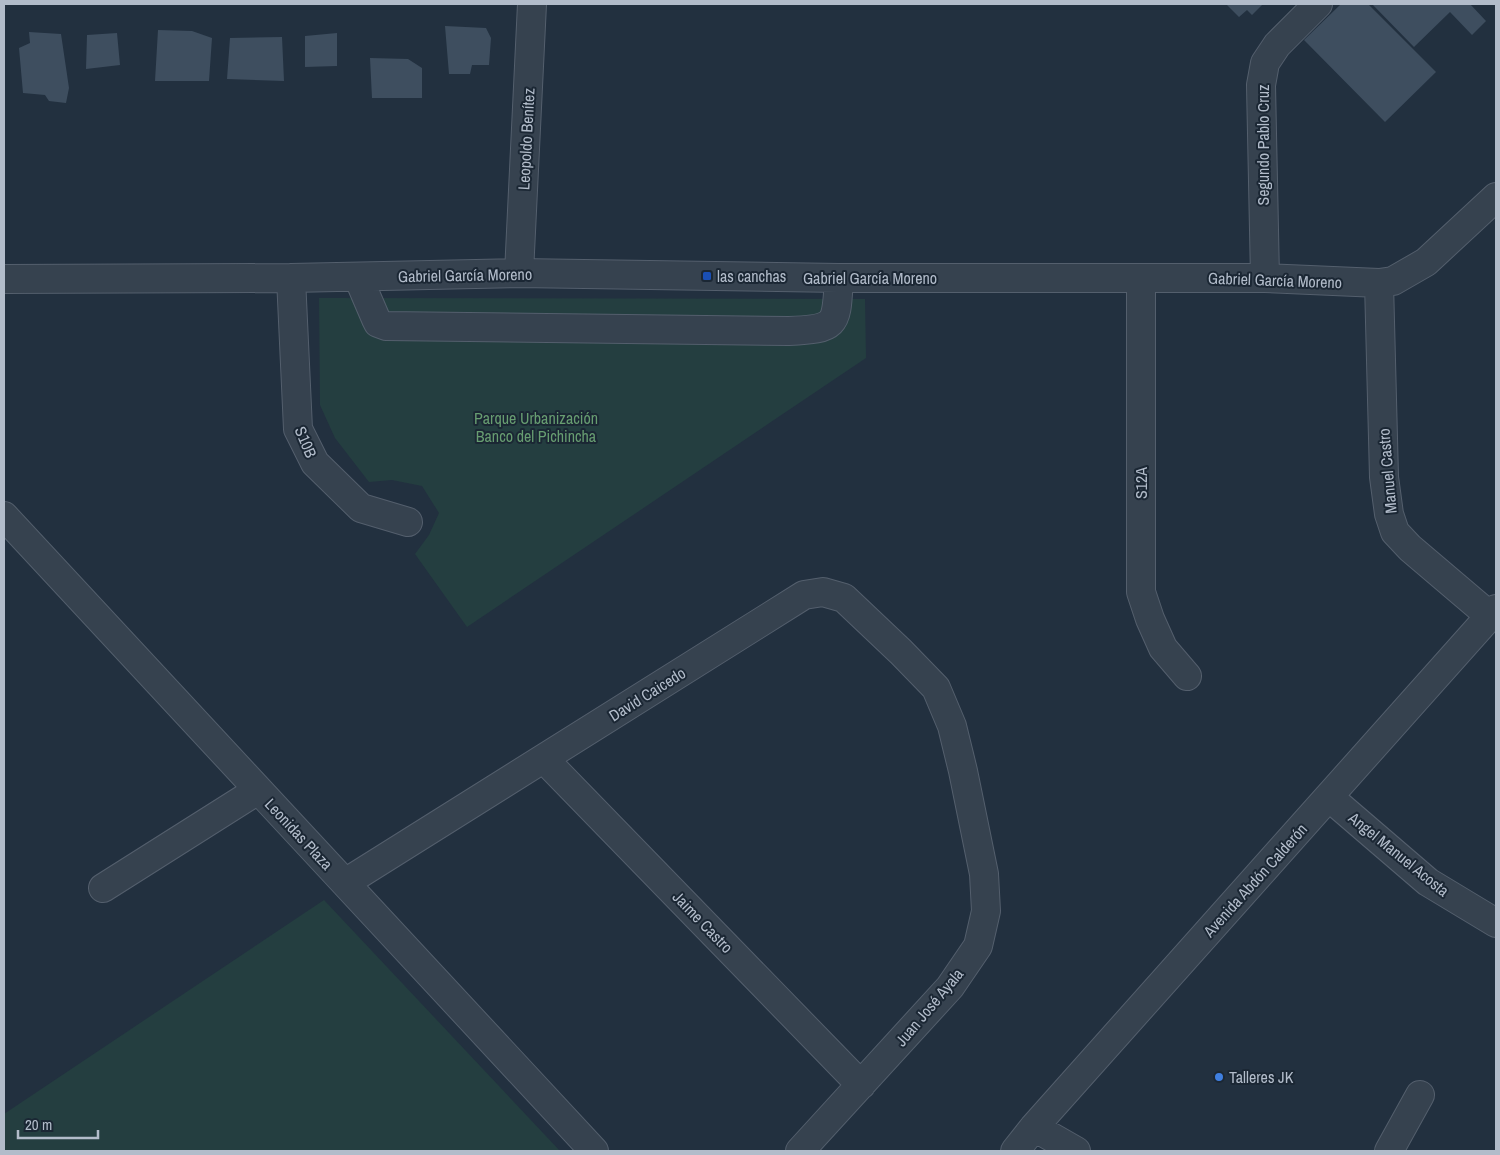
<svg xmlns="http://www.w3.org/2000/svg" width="1500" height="1155" viewBox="0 0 1500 1155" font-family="'Archivo Narrow',sans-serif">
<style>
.green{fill:#243e40}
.building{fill:#3e4e5f}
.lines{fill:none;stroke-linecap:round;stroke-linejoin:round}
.minor-casing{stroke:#545f6d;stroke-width:30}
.minor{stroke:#36424f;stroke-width:28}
.transit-dot{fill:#1a4fb4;stroke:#1b2734;stroke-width:2}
.shop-dot{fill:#3f7fe0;stroke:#1b2734;stroke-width:2}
.labels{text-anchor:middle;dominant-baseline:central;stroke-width:4;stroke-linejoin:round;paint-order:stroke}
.street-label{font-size:16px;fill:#b2bcca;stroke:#1b2734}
.poi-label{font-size:16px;fill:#b2bcca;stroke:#1b2734;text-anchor:start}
.park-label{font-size:16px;fill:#679d71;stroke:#1b2734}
</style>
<rect width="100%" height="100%" fill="#22303f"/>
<path class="green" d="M319,298L865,299L866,358L467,627L415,554L429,535L439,513L422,486L392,480L369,482L335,438L320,405Z
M324,900L560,1151H4V1114Z"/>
<path class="building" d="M1226,4H1263L1252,15L1247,10L1239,17Z
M1341,4H1368L1436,72L1385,122L1304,40Z
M1372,4H1470L1486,21L1472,35L1450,12L1414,47Z
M445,26L486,28L491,38L489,65H472L470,74H449Z
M158,30L192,31L212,38L209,81H155Z
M29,32L61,34L69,88L66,103L49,101L45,95L23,93L19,48L30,43Z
M117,33L120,65L86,69L87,35Z
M337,33V66L305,67V36Z
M282,37L284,81L227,79L230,38Z
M370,58L408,59L422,68V98H372Z"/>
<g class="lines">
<g class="minor-casing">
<path id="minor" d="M519,273L532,4
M358,277L376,319L378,323L386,326L789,331C839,329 836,324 839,278
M291,278L298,429L315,463L361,508L408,522
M1141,278V592L1150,619L1163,648L1187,676
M1265,278L1261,85L1265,63L1277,45L1318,4
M4,279L291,278L519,273L839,278H1265L1379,283L1393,281L1426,262L1496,197
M1379,283L1384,477L1389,514L1395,532L1410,548L1490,616
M4,516L594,1151
M544,759L861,1085
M1329,797L1428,882L1496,923
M345,883L804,595L823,592L844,598L901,652L936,688L952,726L963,771L984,874L986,911L978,946L950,987L800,1151
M103,888L258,790
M1034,1127L1076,1151
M1015,1151L1034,1127L1496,609
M1389,1151L1420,1095"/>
</g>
<use href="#minor" class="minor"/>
</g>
<rect class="transit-dot" x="702" y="271" width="10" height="10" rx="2.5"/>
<circle class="shop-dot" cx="1219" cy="1077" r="5"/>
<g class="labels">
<g class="street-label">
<text transform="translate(526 139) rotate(-87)">Leopoldo Benítez</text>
<text transform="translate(1263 145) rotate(-90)">Segundo Pablo Cruz</text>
<text transform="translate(465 275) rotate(-1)">Gabriel García Moreno</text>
<text x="870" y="278">Gabriel García Moreno</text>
<text transform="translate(1275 280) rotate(2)">Gabriel García Moreno</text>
<text transform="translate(306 442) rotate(67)">S10B</text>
<text transform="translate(1387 471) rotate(-95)">Manuel Castro</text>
<text transform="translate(1141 483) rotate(-90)">S12A</text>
<text transform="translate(647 694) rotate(-32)">David Caicedo</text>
<text transform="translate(299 834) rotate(47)">Leonidas Plaza</text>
<text transform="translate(1399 854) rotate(39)">Angel Manuel Acosta</text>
<text transform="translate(1255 880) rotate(-48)">Avenida Abdón Calderón</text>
<text transform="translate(703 922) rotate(46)">Jaime Castro</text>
<text transform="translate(929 1007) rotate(-50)">Juan José Ayala</text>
</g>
<g class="poi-label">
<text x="717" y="276">las canchas</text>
<text x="1229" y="1077">Talleres JK</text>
</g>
<g class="park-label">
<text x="536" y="418">Parque Urbanización<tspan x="536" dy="18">Banco del Pichincha</tspan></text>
</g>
</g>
<rect width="1500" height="1155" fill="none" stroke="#b2bcca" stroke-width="10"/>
<path d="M18 1130v8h80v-8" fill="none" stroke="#b2bcca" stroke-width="2.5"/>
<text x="25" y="1130" font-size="15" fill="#b2bcca" stroke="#1b2734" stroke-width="4" paint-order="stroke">20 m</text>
</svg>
